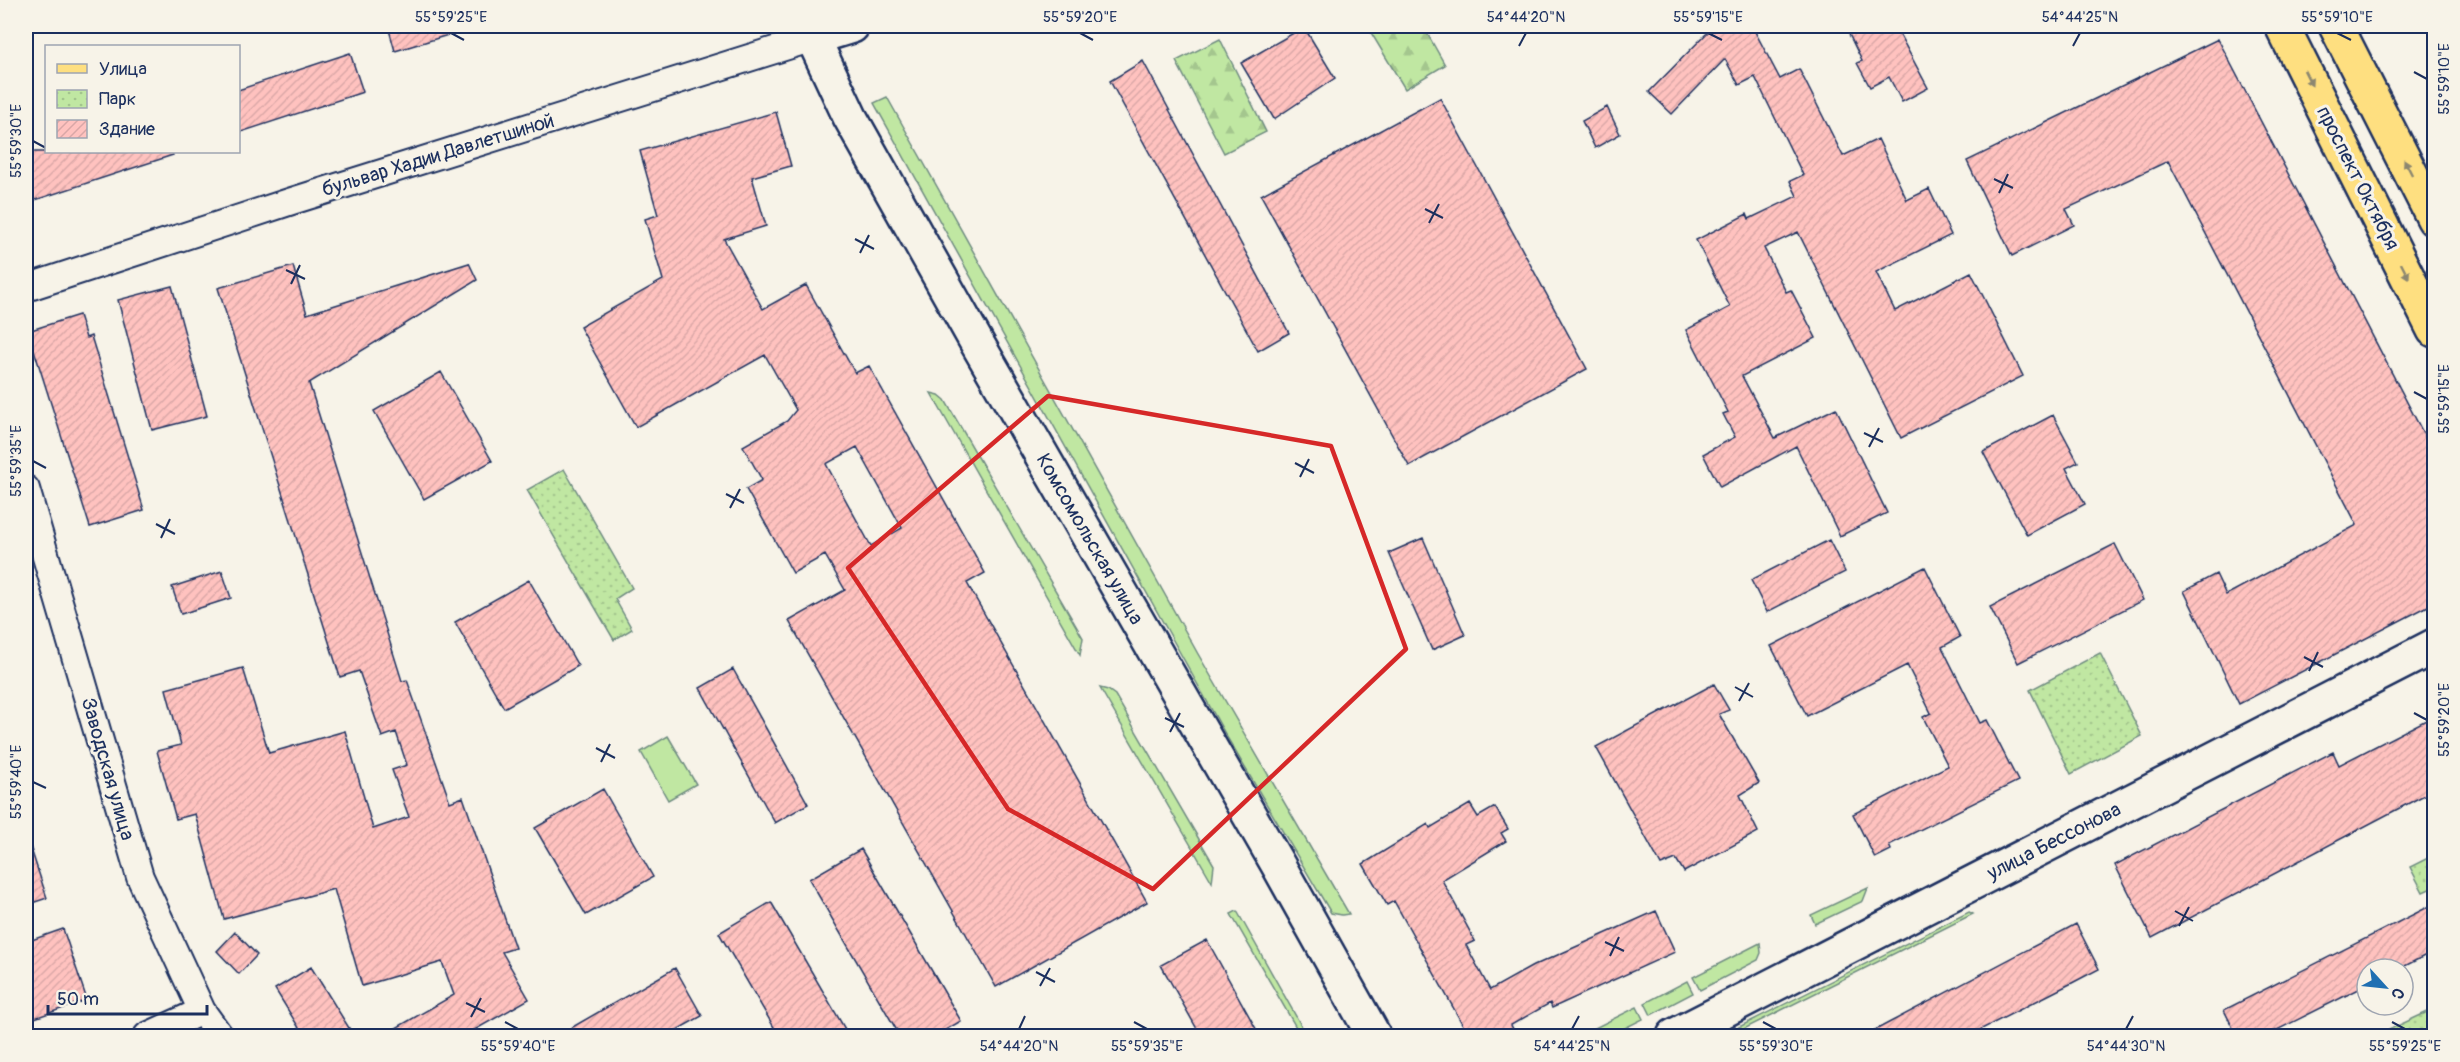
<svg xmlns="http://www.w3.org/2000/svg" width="2460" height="1062" viewBox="0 0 2460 1062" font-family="Pangolin,sans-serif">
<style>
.green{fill:#c0e7a2;stroke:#6e8b80;stroke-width:1.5}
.forest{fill:url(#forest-firs);stroke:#6e8b80;stroke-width:1.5}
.park{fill:url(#park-dots);stroke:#6e8b80;stroke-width:1.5}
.building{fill:url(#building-hatch);stroke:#1b2f5e;stroke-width:1.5;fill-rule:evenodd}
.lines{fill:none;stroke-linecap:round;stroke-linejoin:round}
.street-casing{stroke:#1b2f5e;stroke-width:30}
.secondary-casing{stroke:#1b2f5e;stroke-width:38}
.primary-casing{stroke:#1b2f5e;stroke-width:38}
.street{stroke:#f7f3e8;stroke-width:26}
.secondary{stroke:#f7f3e8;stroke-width:33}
.primary{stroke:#fedf80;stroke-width:33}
.oneway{fill:#8c876f}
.marked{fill:none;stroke:#d62828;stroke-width:4.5;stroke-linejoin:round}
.ticks{fill:none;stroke:#1b2f5e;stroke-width:2}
.labels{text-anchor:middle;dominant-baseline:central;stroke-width:6;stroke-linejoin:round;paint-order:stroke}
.street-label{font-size:20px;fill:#1b2f5e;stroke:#f7f3e8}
.neatline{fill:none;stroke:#1b2f5e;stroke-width:2}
.ticks-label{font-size:15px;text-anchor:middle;fill:#1b2f5e}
</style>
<defs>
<pattern id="forest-firs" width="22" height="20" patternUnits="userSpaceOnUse" patternTransform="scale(1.5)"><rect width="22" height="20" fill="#c0e7a2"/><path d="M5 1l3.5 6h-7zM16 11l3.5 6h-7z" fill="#a4c68e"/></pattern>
<pattern id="park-dots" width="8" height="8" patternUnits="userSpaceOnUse" patternTransform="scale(1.5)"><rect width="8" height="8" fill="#c0e7a2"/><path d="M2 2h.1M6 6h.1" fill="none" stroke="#a4c68e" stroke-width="1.8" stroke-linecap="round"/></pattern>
<pattern id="building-hatch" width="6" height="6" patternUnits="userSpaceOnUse" patternTransform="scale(1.5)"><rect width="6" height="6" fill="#ffc2bf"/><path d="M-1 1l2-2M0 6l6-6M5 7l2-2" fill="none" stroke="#daa7a7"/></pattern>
</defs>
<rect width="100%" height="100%" fill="#f7f3e8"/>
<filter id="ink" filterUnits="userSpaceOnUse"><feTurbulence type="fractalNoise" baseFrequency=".0167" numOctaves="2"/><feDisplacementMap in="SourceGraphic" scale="12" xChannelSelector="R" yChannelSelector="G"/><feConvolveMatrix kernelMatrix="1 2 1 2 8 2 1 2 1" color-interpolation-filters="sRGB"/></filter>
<g filter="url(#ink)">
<path class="green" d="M887,97L1198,654L1349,914L1342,915L1331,913L1228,739L874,103Z
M931,393L939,395L945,400L1083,638L1080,655Z
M1100,688L1108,690L1115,695L1214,865L1212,882Z
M668,736L696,784L668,800L641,752Z
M1868,888L1863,901L1815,924L1811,915Z
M1237,911L1307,1036H1301L1231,914Z
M1969,912L1973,914L1730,1036H1721Z
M1760,943L1761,953L1758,960L1700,990L1693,977Z
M1687,981L1693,993L1651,1015L1645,1003Z
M1637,1007L1643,1019L1609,1036H1579Z"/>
<path class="forest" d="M1367,26H1423L1445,65L1405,89Z
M1220,39L1266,132L1224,153L1176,61Z"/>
<path class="park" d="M564,469L632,588L615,599L632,629L614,640L527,490Z
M2100,653L2142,736L2071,774L2030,690Z
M2434,855V887L2423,892L2410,867Z
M2434,1009V1036H2384L2382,1033Z"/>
<path class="building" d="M388,26H465V30L395,51Z
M1714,26H1752L1780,79L1799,69L1843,156L1878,139L1907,200L1929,189L1951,235L1876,272L1895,311L1971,272L2023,376L1901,438L1798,232L1764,248L1786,292L1791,290L1816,338L1742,376L1775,438L1836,408L1887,513L1840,536L1796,446L1720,487L1703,454L1735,437L1723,414L1728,412L1686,330L1730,307L1696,240L1747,214L1749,219L1797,196L1790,181L1803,175L1755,77L1739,85L1725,59L1672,114L1649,92Z
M1845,26H1895L1928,88L1902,102L1889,77L1870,87L1857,63L1862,61Z
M1304,27L1335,78L1274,119L1241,63Z
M2218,39L2434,454V603L2239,704L2184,591L2216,574L2226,595L2357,525L2168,161L2066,209L2074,225L2012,256L1967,161Z
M350,53L363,92L238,133V90Z
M1143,61L1289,333L1258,351L1110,81Z
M1440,98L1587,369L1409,466L1261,195Z
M1607,107L1620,134L1595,148L1582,121Z
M776,112L791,166L752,177L766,226L724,239L763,309L806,285L855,373L869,366L985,573L967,583L1147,902L996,987L789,621L845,590L825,555L793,573L746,489L762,480L743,446L787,421L796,410L765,355L636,427L580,327L663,280L645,219L658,215L640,151ZM857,447L902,528L871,546L826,464Z
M26,152H172L173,155L26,203Z
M469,263L477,280L309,383L402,681L407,680L450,802L463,797L515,948L502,952L529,999L464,1036H382L454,995L442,962L362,986L334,889L224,919L195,814L176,819L157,751L181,745L166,689L243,668L269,753L345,731L373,829L409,817L392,770L407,765L396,732L382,737L359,671L340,677L218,288L293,266L307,314Z
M172,286L207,416L152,430L118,300Z
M79,315L86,338L91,336L144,510L90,527L28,331Z
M441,372L492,461L424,499L374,411Z
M2053,415L2078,462L2066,468L2085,504L2027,535L1983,452Z
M1423,538L1465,635L1432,650L1389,553Z
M1829,540L1845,572L1767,612L1751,580Z
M2115,544L2143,600L2018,663L1990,607Z
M1925,567L1960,637L1942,647L1980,723L1987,720L2018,781L1889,845L1891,850L1875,858L1853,814L1948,766L1923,717L1931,713L1907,665L1807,716L1771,646Z
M222,571L231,598L181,614L172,587Z
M529,580L578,666L504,708L455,622Z
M733,669L808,804L775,823L700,688Z
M1714,684L1729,710L1719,714L1759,783L1740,795L1758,832L1684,872L1676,859L1661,865L1596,747Z
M2434,716V790L2152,938L2115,865L2333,752L2339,765Z
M603,789L653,877L586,915L535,828Z
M1470,804L1478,817L1495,807L1508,829L1501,833L1506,841L1442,880L1475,941L1466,945L1490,990L1533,966L1656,911L1675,952L1552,1008L1550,1003L1511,1025L1513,1029L1499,1036H1469L1394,901L1387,905L1363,864L1428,824L1430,828Z
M26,843H29L47,898L26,905Z
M861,849L961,1021L935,1036H900L809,879Z
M771,902L849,1036H779L719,933Z
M2434,904V951L2399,969H2367V985L2265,1036H2237L2224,1010Z
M2076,924L2099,969L2072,983L1968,1036H1864Z
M63,929L87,1000L26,1021V942Z
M235,932L257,955L239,974L217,951Z
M1207,940L1260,1036H1201L1161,965Z
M311,967L354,1036H304L275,989Z
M675,968L702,1016L666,1036H557Z"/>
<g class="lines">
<g class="street-casing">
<path id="street" d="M26,288L292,201L813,38
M26,489L140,877L202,1011L220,1036
M147,1036L202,1011"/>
</g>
<g class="secondary-casing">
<path id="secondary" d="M810,26L813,38L850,117L977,343L1277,863L1374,1036
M813,38L852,26
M1674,1036L2434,646"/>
</g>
<g class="primary-casing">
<path id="primary" d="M2282,26L2434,330
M2336,26L2434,219"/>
</g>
<use href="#street" class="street"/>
<use href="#secondary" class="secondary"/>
<use href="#primary" class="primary"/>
</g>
<defs><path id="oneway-solid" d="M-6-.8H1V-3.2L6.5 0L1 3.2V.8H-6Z" transform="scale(1.5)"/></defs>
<g class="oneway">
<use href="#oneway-solid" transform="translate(2308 78) rotate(63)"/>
<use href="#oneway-solid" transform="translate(2408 167) rotate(-117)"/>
<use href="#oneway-solid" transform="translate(2405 271) rotate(63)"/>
</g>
</g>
<path class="marked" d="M1048,396L1331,446L1406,649L1153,889L1008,809L848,568Z"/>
<path class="ticks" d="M451,33L464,40M1080,33L1093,40M1708,33L1722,40M2337,33L2351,40M1519,46L1526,33M2073,46L2080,33M2414,72L2427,79M33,141L46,148M1994,179L2013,188M1999,193L2008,174M1425,209L1443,218M1429,223L1439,204M855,239L874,249M860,253L869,235M286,270L305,279M291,284L300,265M2414,392L2427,399M1864,433L1883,442M1869,447L1879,428M33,461L46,468M1295,463L1314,473M1300,477L1309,459M726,494L744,503M730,508L740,489M156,524L175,534M161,538L170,519M2304,657L2323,667M2309,671L2318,652M1735,687L1753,697M1739,701L1749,683M2414,713L2427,720M1165,718L1184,727M1170,732L1180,713M596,748L615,758M601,762L610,744M33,782L46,788M2175,911L2193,921M2179,926L2189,907M1605,942L1624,951M1610,956L1619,937M1036,972L1055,982M1040,986L1050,968M466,1003L485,1012M471,1017L481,998M505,1022L518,1029M1134,1022L1147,1029M1763,1022L1776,1029M2392,1022L2405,1029M1019,1029L1025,1016M1572,1029L1579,1016M2126,1029L2133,1016"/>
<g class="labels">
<g class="street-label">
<text transform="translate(438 155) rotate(-17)">бульвар Хадии Давлетшиной</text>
<text transform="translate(2358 178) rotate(63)">проспект Октября</text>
<text transform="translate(1090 539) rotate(60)">Комсомольская улица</text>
<text transform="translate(108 769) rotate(74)">Заводская улица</text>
<text transform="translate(2054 841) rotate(-27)">улица Бессонова</text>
</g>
</g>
<rect width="2460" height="1062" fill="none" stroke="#f7f3e8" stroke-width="66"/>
<rect x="45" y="45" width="195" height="108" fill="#f7f3e8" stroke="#9fa5b1" stroke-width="1.5"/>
<rect x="57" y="64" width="30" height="9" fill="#fedf80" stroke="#9fa5b1" stroke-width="1.5"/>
<text x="99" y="75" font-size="18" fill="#1b2f5e">Улица</text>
<rect x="57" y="90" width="30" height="18" fill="url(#park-dots)" stroke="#9fa5b1" stroke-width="1.5"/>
<text x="99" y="105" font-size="18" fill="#1b2f5e">Парк</text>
<rect x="57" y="120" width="30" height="18" fill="url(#building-hatch)" stroke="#9fa5b1" stroke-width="1.5"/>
<text x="99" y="135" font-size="18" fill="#1b2f5e">Здание</text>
<g transform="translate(2385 987) rotate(117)"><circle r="28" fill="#f7f3e8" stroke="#9fa5b1" stroke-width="1.5"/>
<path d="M0-4.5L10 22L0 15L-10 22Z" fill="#1f6fb2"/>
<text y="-9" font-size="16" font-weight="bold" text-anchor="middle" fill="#1b2f5e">С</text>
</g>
<path d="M48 1005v9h159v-9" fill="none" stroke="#1b2f5e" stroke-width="3"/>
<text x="57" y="1005" font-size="18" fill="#1b2f5e" stroke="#f7f3e8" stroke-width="4.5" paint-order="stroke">50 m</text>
<rect x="33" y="33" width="2394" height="996" class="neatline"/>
<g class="ticks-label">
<text x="451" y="22">55°59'25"E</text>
<text x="1080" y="22">55°59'20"E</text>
<text x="1526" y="22">54°44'20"N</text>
<text x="1708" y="22">55°59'15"E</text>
<text x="2080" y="22">54°44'25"N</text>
<text x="2337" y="22">55°59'10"E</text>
<text transform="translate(2444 79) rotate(-90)" y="5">55°59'10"E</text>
<text transform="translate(16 141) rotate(-90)" y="5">55°59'30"E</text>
<text transform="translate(2444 399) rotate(-90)" y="5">55°59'15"E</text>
<text transform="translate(16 461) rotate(-90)" y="5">55°59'35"E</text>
<text transform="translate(2444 720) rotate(-90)" y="5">55°59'20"E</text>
<text transform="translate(16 782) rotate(-90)" y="5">55°59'40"E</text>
<text x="518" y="1051">55°59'40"E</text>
<text x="1019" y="1051">54°44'20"N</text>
<text x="1147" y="1051">55°59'35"E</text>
<text x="1572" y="1051">54°44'25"N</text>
<text x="1776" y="1051">55°59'30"E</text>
<text x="2126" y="1051">54°44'30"N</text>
<text x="2405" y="1051">55°59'25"E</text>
</g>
</svg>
